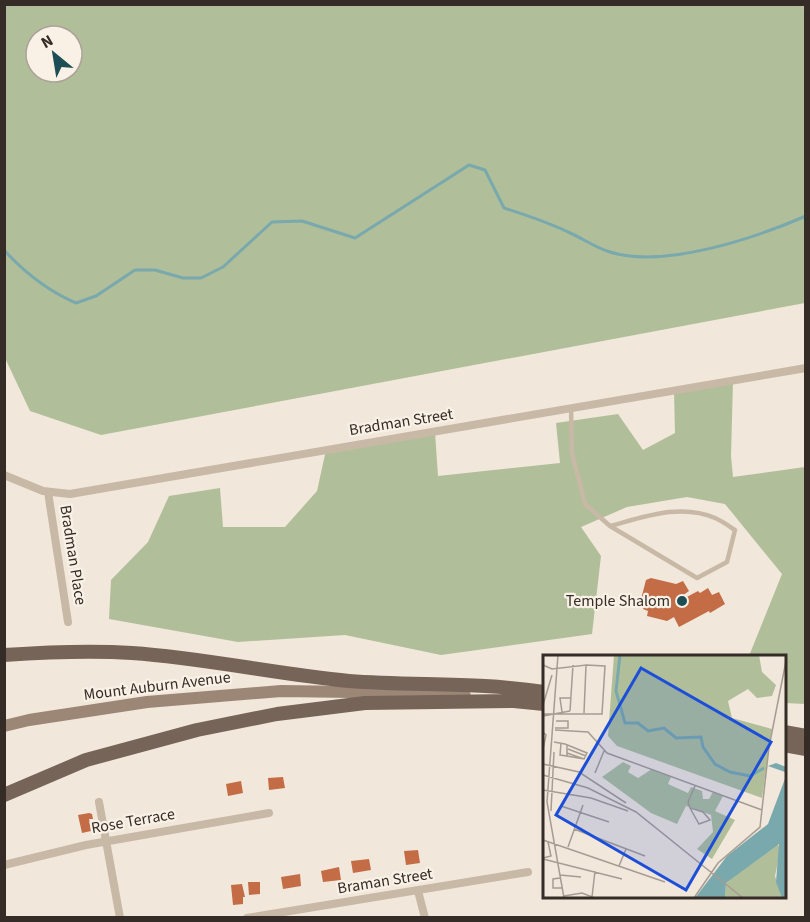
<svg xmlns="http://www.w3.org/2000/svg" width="810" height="922" viewBox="0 0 810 922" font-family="'Source Sans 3',sans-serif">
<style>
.green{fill:#b0bf9a;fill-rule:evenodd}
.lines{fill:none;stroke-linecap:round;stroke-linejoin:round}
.stream{stroke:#79a8ad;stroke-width:3}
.building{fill:#c46c45}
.lane{stroke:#c8b8a6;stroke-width:4.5}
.street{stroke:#c8b8a6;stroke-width:8}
.secondary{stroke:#9c8777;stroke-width:12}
.primary{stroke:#766458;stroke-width:14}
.poi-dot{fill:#1d4e55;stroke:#f9f1e6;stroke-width:2}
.labels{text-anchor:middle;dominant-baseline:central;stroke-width:4.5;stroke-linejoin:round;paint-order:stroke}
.street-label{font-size:16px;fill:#352c27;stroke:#f9f1e6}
.poi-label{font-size:16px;fill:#352c27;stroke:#f9f1e6;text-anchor:end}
.inset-river{fill:none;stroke:#79a8ad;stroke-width:3}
.inset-road{fill:none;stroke:#a69c92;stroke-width:1.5}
.view{fill:#1d4ed8;fill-opacity:0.15;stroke:#1d4ed8;stroke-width:3}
.inset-edge{fill:none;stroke:#352c27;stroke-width:3}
</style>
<rect width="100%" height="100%" fill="#f1e7da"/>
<path class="green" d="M5,5H805V303L101,435L30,411L5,358ZM36,36H72V72H36Z
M733,381L731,456L733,477L805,467V704L785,703L784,656H749L782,574L725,504L687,497L627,507L581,527L601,556L592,634L441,655L345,635L238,642L109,619L111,580L148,542L169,496L220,488L223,527H285L317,491L326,450L435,432L438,476L560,463L556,423L618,414L643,450L675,433L674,391Z"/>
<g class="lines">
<path class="stream" d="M4,250C25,273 48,291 76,303L96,296L135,270H155L183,278H201L223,267L272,222L302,221L355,238L469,165L485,170L504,208C526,215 547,222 568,232C582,238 596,248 610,252C664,269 755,238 806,216"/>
</g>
<path class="building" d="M651,578L676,584L683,581L689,591L682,596L683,599L698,591L700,593L708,588L712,595L719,592L725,604L710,613L709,611L679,627L674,617L667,621L647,616L648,611L643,609L645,604L640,603L646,580Z
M283,777L285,788L269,790L268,778Z
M241,781L243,793L228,796L226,784Z
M89,813L92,814L93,819H89L91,831L82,833L78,815Z
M418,850L420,863L406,865L404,851Z
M369,859L371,870L353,873L351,861Z
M339,867L341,880L323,882L321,871Z
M300,874L301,886L283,889L281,877Z
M248,882H260V894L249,895Z
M242,884L245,897H243V904L233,905L231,885Z"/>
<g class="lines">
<path class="lane" d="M571,408L572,453L585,504L610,526C644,517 681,503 715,518C722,521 729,526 735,530L727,562L697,578L610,526"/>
<path class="street" d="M805,4L806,7
M4,475L43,491L70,494L806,368
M48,492L68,622
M99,802L120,918
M4,865L86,845L269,813
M418,891L425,918
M247,918L528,872"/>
<path class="secondary" d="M4,726L29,720L147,702L281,691L425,693L465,696"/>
<path class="primary" d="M4,655C47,652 89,650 132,653C204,658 276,674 349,681C414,686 480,682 544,692
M784,732L806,736
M784,745L806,749
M4,795L86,760L197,730L277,714L365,703L514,701L544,704"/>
</g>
<circle class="poi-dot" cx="682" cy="601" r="6"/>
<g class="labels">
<g class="street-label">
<text transform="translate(401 422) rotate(-9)">Bradman Street</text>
<text transform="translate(73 555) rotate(81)">Bradman Place</text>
<text transform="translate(157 686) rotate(-7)">Mount Auburn Avenue</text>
<text transform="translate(133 821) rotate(-10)">Rose Terrace</text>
<text transform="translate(385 881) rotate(-9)">Braman Street</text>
</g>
<g class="poi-label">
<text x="670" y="601">Temple Shalom</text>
</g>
</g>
<g transform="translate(543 655)">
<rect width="243" height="243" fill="#f1e7da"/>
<path d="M71,0H216L219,17L233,30L229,41L214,43L205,34L185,46L189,63L229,74L219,143L74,91L65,81ZM80,107L88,111L85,117L95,123L109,114L128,122L125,129L145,138L148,132L159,136L160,144H166L170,137L180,141L172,156L192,165L169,204L154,194L170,177L168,160L143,151L134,169L108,158L59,122ZM233,189L238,192L232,221L239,243H182L183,228Z" fill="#b0bf9a"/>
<path d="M233,108L243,112V243H239L233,227L236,189L183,228L182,243H152L184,201L225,169L243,121L242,117L225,111Z" fill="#79a8ad"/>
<path class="inset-river" d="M77,0L73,36L82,68H95L105,76L121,73L133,83L158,82L160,92L172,109L187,117L207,121L221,113"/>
<path class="inset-road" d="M15,0L4,147L21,243M0,10L9,14L43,10L41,58M0,50L9,20M27,56L30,10M19,57L17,43H28M0,59H59L62,11L43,10M0,61L27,56M12,73H25V66H13M12,75L45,77L64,98L219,155M0,77L3,80L0,94M11,87L22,89L44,98L41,104L24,101V90M18,88L17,100L24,101M25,94L43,101M24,98L41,104M0,109L36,117L83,148M52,118L61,96M0,120L45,133L93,157L200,243M0,135L48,143L85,156M18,151L66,167M147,153L156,169L167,165L160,157L147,153L145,147L152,131M8,156L11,97M31,174L102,201M0,185L122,227M25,192L40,150M0,203L8,201L5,187M0,204L79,224M76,211L83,194M17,220L38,222M17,223L10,224V233H19M21,241L39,238L52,243M49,242L52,216M151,243L175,208L217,172L226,92L243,6"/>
<path class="view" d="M98,13L228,87L143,235L13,160Z"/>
<rect width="243" height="243" class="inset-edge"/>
</g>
<rect width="810" height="922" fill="none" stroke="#352c27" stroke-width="12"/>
<g transform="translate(54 54) rotate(330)"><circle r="28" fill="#f9f1e6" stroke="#aba29a" stroke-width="1.5"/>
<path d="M0-4.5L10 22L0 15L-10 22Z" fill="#1d4e55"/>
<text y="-9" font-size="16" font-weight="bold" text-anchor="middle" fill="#352c27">N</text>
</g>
</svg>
